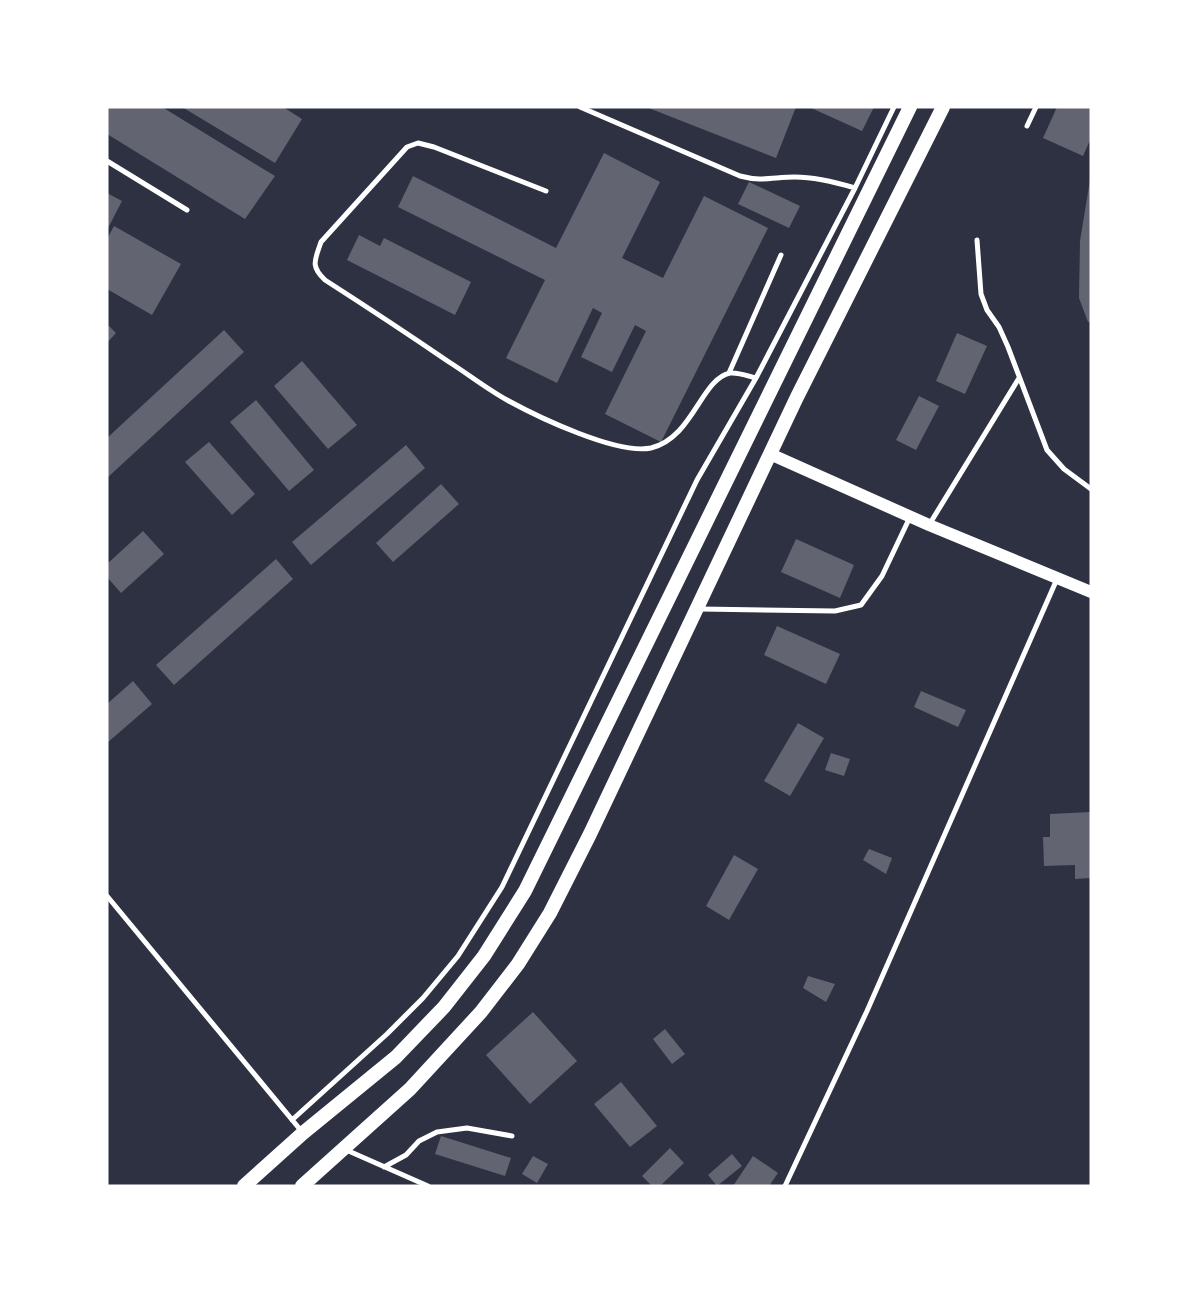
<svg xmlns="http://www.w3.org/2000/svg" width="1198" height="1293" viewBox="0 0 1198 1293" font-family="'Space Grotesk',sans-serif">
<style>
.building{fill:#626471}
.lines{fill:none;stroke-linecap:round;stroke-linejoin:round}
.service{stroke:#fff;stroke-width:5}
.tertiary{stroke:#fff;stroke-width:12}
.secondary{stroke:#fff;stroke-width:14}
</style>
<rect width="100%" height="100%" fill="#2d3142"/>
<path class="building" d="M107,107H162L275,176L245,219L107,134Z
M182,107H283L302,119L275,163Z
M646,107H796L776,158Z
M809,107H874L862,131Z
M1057,107H1091V138L1083,156L1043,138Z
M604,153L660,182L622,258L663,278L704,196L768,228L661,442L605,414L646,331L635,325L612,372L581,357L602,313L593,308L557,383L506,358L545,280L398,207L413,176L556,248Z
M1090,180H1091V322H1088L1079,298L1080,241Z
M749,182L800,206L789,228L738,204Z
M107,193L122,201L107,230Z
M114,226L181,264L152,315L107,289V239Z
M359,235L380,246L384,238L471,282L455,315L347,260Z
M107,324L116,333L107,343Z
M224,330L244,352L107,478V438Z
M957,333L987,346L965,394L936,381Z
M302,361L357,425L328,449L274,386Z
M919,396L939,406L916,450L896,440Z
M256,400L314,470L289,491L230,422Z
M209,442L255,494L232,515L185,462Z
M406,445L425,468L311,565L292,542Z
M441,484L459,504L393,562L376,543Z
M143,531L164,554L121,593L107,577V564Z
M796,539L854,565L840,598L781,572Z
M276,559L293,579L174,685L156,665Z
M777,626L840,654L826,684L764,655Z
M133,681L152,704L107,743V704Z
M921,691L966,710L958,727L914,707Z
M798,723L824,738L790,796L764,781Z
M831,753L850,759L844,776L825,770Z
M1091,812V878L1075,879V865L1044,866L1043,837H1050V814Z
M869,849L892,858L886,874L863,860Z
M734,855L758,869L729,920L706,906Z
M808,976L835,984L826,1002L803,988Z
M533,1012L577,1061L530,1104L486,1055Z
M665,1029L685,1054L672,1064L653,1039Z
M621,1082L657,1126L630,1147L594,1104Z
M441,1136L511,1158L505,1176L435,1154Z
M670,1148L684,1163L660,1186H652L642,1176Z
M732,1154L742,1166L717,1186L708,1175Z
M533,1156L548,1164L537,1183L522,1174Z
M753,1156L778,1173L769,1186H733Z"/>
<g class="lines">
<path class="service" d="M580,107L740,176C762,182 774,177 795,177C816,177 835,182 855,188
M1027,126L1036,107
M107,161L187,210
M546,191L434,147L418,143L407,147L321,242C315,260 310,266 325,280C367,307 408,334 449,362C468,374 487,389 507,400C538,417 617,455 651,448C693,438 701,379 730,373C738,372 748,376 756,378
M977,240L981,294L987,310L999,327L1008,347L1047,450L1064,469L1091,489
M729,373L781,255
M929,525L1019,378
M700,609L835,611L861,605L882,576L910,517
M107,896L303,1133
M292,1120L387,1034L423,998L458,956L502,887L697,480L756,378L855,188L894,107
M344,1149L428,1186
M384,1167L406,1155L419,1141L437,1132L467,1128L512,1136
M785,1186L867,1011L1057,579"/>
<path class="tertiary" d="M770,454L929,525L1091,592"/>
<path class="secondary" d="M244,1186L303,1133L396,1057L444,1007L484,956L525,891L910,107
M302,1186L410,1089L481,1012L518,964L550,913L590,834L797,397L943,107"/>
</g>
<rect width="1198" height="1293" fill="none" stroke="#ffffff" stroke-width="217"/>
</svg>
